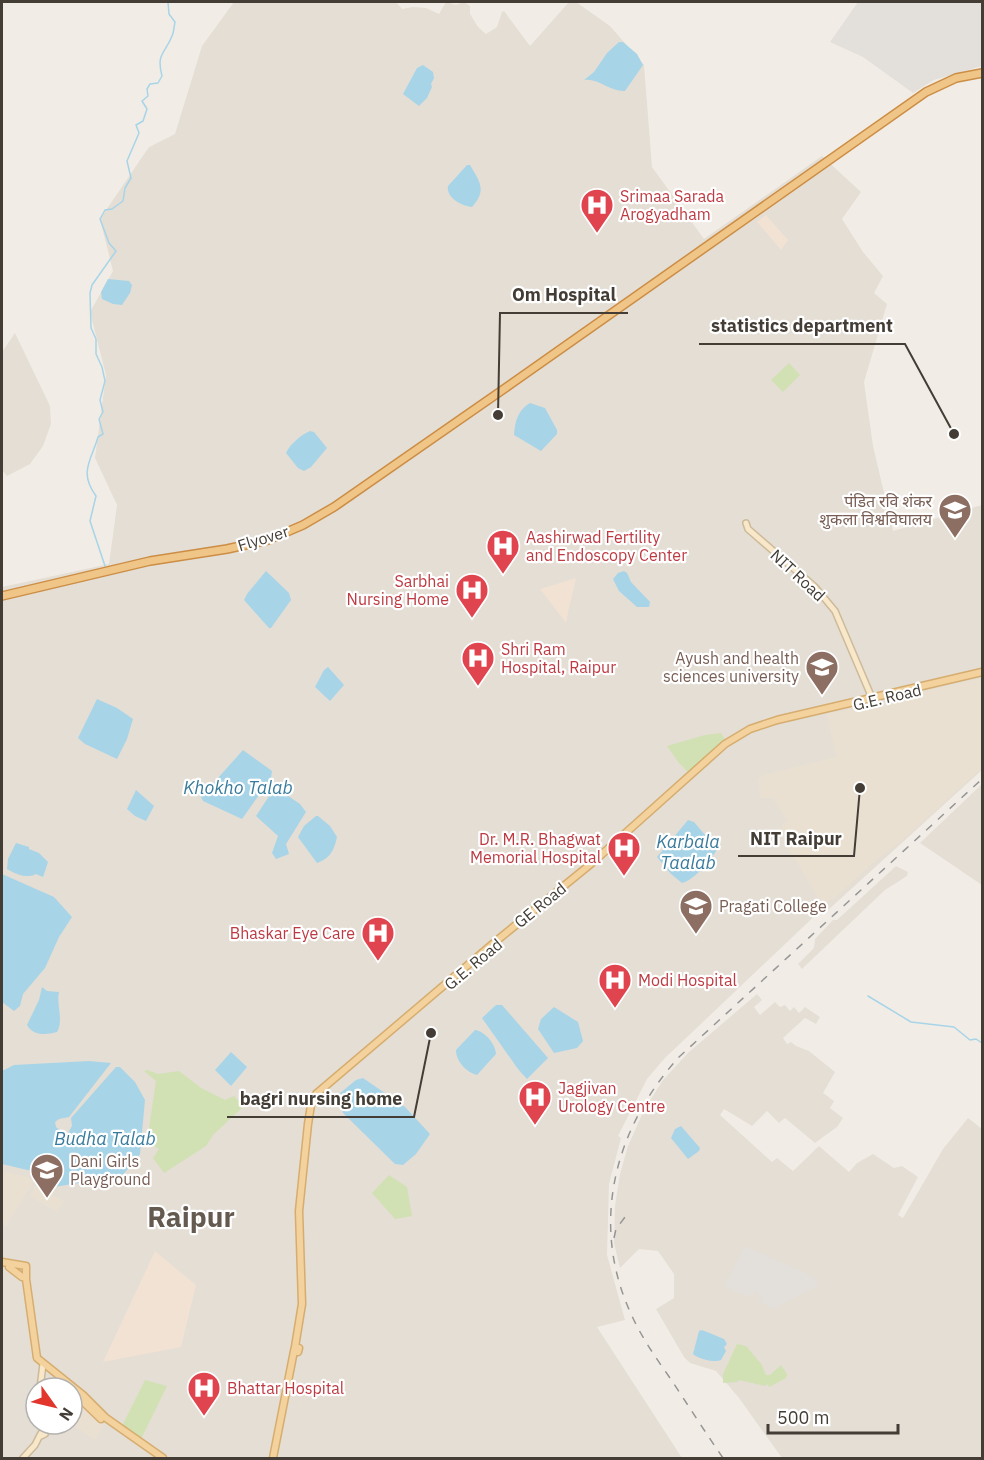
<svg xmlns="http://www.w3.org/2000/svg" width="984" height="1460" viewBox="0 0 984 1460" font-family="'IBM Plex Sans','Noto Sans Devanagari',sans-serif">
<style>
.residential{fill:#e4ded5;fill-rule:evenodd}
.commercial{fill:#f1e2d3}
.industrial{fill:#e3dfdb}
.education{fill:#e9e0d1}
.green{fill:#d1e1b3}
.water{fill:#a8d4e8}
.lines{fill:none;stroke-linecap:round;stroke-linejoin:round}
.stream{stroke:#a8d4e8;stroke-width:1.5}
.secondary-casing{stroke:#ccba9a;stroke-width:8}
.primary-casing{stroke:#d6ad6f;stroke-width:9}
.trunk-casing{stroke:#cc8d45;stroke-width:10}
.secondary{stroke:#f8e8c9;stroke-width:5}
.primary{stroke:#f3d29d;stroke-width:6}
.trunk{stroke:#f0c688;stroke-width:7}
.rail{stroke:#959595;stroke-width:1.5;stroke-dasharray:8 8;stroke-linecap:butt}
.labels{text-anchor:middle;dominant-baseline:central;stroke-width:4.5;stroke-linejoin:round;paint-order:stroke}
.health-label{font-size:16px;fill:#be3a42;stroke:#fff;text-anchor:start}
.education-label{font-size:16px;fill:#785e54;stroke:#fff;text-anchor:end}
.street-label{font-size:16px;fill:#433d36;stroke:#fff}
.water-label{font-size:18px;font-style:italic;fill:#397b9c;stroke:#fff}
.town-label{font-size:28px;font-weight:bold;fill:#655a4f;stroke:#fff}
.leader{fill:none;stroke:#433d36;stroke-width:2}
.callout-dot{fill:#433d36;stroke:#fff;stroke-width:2}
.callout-label{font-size:18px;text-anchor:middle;font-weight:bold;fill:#433d36;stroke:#fff;stroke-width:4.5;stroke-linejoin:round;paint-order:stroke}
</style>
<rect width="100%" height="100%" fill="#f1ede6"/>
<path class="residential" d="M234,2H396L402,9L413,7L426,8L439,14L446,2L456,5L464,2L470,6V14L478,27L486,34L497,27L502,12L504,11L530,46L569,2H576L610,26L644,65L652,167L704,239L822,156L861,192L842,219L863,252L883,276L874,293L887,304L864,382L873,446L893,531L982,505V770L827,911L822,909L665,1058L647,1079L618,1136L621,1138L609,1184L607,1255L625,1320L597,1327L682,1458H2V587L109,564L117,505L95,458L106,375L90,312L113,271L100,219L149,147L175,134L202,46ZM36,1388H72V1424H36Z
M15,333L50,406L51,424L43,446L30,464L7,476L2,470V352Z
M982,784V885L920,843Z
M896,866L908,872L907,876L885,890L802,969L798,964L814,948L815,939L833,920H837Z
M757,994L762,1000L754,1007L760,1015L775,1002L780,1007L785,1005L790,1011L794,1007L799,1013L805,1007L820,1017L816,1024L805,1018L783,1038L787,1044L791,1042L796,1046L809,1051L835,1072L823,1093L834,1101L830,1108L843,1118L837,1127L815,1143L785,1118L779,1123L767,1111L752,1126L724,1109L720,1115L772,1162L777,1158L793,1171L819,1146L849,1172L857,1163L873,1154L894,1168L902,1166L918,1177L898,1215L903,1218L943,1149L968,1118L982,1129V1458H782L739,1398L716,1371L690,1363L684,1357L656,1309L674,1298V1274L658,1251L639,1249L620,1268L614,1243L615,1206L620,1174L628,1146L644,1110L663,1080L689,1052Z"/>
<path class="commercial" d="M766,215L788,240L781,250L757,222Z
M576,578L568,613L566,623L540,589Z
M155,1251L196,1285L181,1347L103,1362Z"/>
<path class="industrial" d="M858,2H982V66L934,80L913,93L863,57L830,42Z
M745,1246L812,1276L819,1285L773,1309L759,1301L762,1299L756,1292L746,1296L724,1286Z"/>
<path class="education" d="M982,678V768L898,844L876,860L836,897L822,905L778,830L783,828L782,824L787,821L773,798H760L758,779L763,775L836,757L827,714L882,702L885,704L892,702L895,698Z
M2,1171L27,1177L34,1181L6,1227L2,1224Z
M35,1185L64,1201L57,1212L30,1196Z
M83,1407L104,1426L95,1440L71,1424L72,1417Z"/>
<path class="green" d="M789,363L800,375L783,392L771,380Z
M721,733L726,741L689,773L679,763L667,746L705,735Z
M147,1070L158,1074L179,1071L201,1088L225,1100L234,1096L244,1106L213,1135L206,1146L164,1173L153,1158L159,1149L147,1142L156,1081L144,1071Z
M389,1175L407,1187L412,1216L395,1219L372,1193Z
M737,1344L746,1346L762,1365L766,1375H770L781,1365L787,1374L786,1378L769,1387L768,1384L765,1386L739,1380L737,1382L723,1383V1374Z
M145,1380L167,1386L141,1439L122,1426Z"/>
<path class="water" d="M619,42H623L637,54L643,65L625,91C610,92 599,78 584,80L594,72L607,53Z
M423,65L433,72L434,78L431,84L432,87L427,98L419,106L403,94L417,68Z
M467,165H470C480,182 487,190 472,207C462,206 446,198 448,186Z
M108,279L129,281L132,285L130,293L122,305L113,304L102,299L101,292Z
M530,403L545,408L557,430V434L541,451L514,435C515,421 518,410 530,403Z
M310,431L314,432L327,448L311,467L304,471L298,468L286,453C290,444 301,435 310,431Z
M266,571L289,593L291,600L271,628H269L244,600L247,594Z
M624,571L627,573L631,582L650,602L649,607H637L619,591L613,579L618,573Z
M328,667L344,685L330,701L315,687L324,670Z
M97,699L117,708L133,719L127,739L117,759L85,744L78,738Z
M243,750L272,771L271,778L242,819L203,801L201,797Z
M275,787L300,804L306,812L286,844L289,854L276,859L272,853L278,836L256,816Z
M136,790L154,806L146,821L135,816L127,809Z
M316,816H318L330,826L337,837C334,850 331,858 317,863L298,837L304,826Z
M688,820L694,822L717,849C712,860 694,880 682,883L671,874L657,857Z
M16,843L29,847V849L39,853L48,862L43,877L36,874C27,879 15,874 7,869L8,859Z
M2,874L54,897L72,917L59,937L45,968L23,994L20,1006L14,1011L2,1002Z
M42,987L47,991L59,992C56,1005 64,1020 57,1032C46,1035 33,1036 27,1025L39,1000Z
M496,1005H502L548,1058L527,1079L518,1069L482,1018Z
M554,1007L578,1022L583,1041L577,1048L554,1053L538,1029L541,1019Z
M475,1030C485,1031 496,1045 496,1054L477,1075C466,1072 456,1061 456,1050Z
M231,1052L247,1067L231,1086L215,1070Z
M89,1061L111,1063L69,1117L59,1119L55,1122L56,1127L65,1134L68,1133L72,1126L71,1118L116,1067H120L135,1082L145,1100L140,1154L122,1176L54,1187L36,1172L2,1164V1071L14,1065Z
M363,1078L405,1107L430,1134L416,1154L403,1165L395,1164L343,1113L339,1094L356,1080Z
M681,1126L700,1148L699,1151L688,1159L671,1138L675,1129Z
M702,1330L724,1339L727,1344L724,1347L726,1351L721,1360C714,1363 699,1359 693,1354L699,1331Z"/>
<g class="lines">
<path class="stream" d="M105,566L90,521L96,496C78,472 92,459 98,437L103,434L99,419L103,412L100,400L105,381L102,367L96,354V339L91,328L90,293L92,285L116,251L109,243L100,219L105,210L112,209L123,201L125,188L131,178L127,161L139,133L136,125L143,121L147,109L142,101L148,96L147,89L150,84L158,83L162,76C156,53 165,54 172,36C174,32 174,26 175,22L169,14L168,2
M868,996L911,1022L954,1027L970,1040L976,1039L982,1043"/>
<g class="secondary-casing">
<path id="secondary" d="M746,523L748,529L815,587L835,611L872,698
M40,1388L43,1364
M44,1432L45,1434L41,1436V1433Z
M23,1458L35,1445L40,1435"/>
</g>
<g class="primary-casing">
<path id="primary" d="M2,1262L26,1266V1279L37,1358L83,1395L106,1418L163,1458
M9,1267L22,1277
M295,1347L302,1304L299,1211L308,1124L311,1105L316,1094L495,942L592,863L725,744L750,729L777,720L982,672
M295,1347L299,1348L298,1352L294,1351Z
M72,1391L101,1419
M273,1458L294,1351"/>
</g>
<g class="trunk-casing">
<path id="trunk" d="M2,596L150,561L227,549L268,540L303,525L334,507L511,384L926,92L956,78L982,73"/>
</g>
<use href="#secondary" class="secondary"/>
<use href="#primary" class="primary"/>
<use href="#trunk" class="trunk"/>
<path class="rail" d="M614,1238L616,1229L628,1213
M723,1458C705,1432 688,1405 670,1378C656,1358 642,1338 632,1316C589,1225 614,1129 679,1057L982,779"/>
</g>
<defs>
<g id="hospital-pin" transform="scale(1.725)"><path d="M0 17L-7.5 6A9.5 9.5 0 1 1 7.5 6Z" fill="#e0444e" stroke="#fff"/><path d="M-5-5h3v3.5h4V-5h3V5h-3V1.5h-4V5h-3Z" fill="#fff"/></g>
<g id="university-pin" transform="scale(1.725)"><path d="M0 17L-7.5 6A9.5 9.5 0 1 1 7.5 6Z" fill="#8d6e63" stroke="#fff"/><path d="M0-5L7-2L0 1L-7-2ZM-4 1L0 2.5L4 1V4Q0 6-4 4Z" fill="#fff"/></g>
</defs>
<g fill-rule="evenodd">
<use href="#hospital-pin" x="597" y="205"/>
<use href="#university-pin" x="955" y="510"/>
<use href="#hospital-pin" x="503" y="546"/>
<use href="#hospital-pin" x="472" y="590"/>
<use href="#hospital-pin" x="478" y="658"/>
<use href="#university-pin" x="822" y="667"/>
<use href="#hospital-pin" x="624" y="848"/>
<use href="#university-pin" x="696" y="906"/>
<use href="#hospital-pin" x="378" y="933"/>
<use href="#hospital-pin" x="615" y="980"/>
<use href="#hospital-pin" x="535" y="1097"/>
<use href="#university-pin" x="47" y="1170"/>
<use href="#hospital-pin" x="204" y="1388"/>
</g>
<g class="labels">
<g class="health-label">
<text x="620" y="196">Srimaa Sarada<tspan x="620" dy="18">Arogyadham</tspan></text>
<text x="526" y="537">Aashirwad Fertility<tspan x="526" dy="18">and Endoscopy Center</tspan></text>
<text x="449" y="581" text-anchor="end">Sarbhai<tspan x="449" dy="18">Nursing Home</tspan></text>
<text x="501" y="649">Shri Ram<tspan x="501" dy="18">Hospital, Raipur</tspan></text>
<text x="601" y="839" text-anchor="end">Dr. M.R. Bhagwat<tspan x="601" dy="18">Memorial Hospital</tspan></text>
<text x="355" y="933" text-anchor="end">Bhaskar Eye Care</text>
<text x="638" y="980">Modi Hospital</text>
<text x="558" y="1088">Jagjivan<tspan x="558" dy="18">Urology Centre</tspan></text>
<text x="227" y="1388">Bhattar Hospital</text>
</g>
<g class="education-label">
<text x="932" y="501">पंडित रवि शंकर<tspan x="932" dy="18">शुकला विश्वविघालय</tspan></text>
<text x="799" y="658">Ayush and health<tspan x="799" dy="18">sciences university</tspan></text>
<text x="719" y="906" text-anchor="start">Pragati College</text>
<text x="70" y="1161" text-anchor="start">Dani Girls<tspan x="70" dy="18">Playground</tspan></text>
</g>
<g class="street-label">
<text transform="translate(263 538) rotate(-17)">Flyover</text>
<text transform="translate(798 575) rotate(43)">NIT Road</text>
<text transform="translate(887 697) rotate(-13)">G.E. Road</text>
<text transform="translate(540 905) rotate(-39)">GE Road</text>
<text transform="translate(473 964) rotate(-40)">G.E. Road</text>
</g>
<g class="water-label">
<text x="238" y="787">Khokho Talab</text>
<text x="688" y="841">Karbala<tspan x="688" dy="21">Taalab</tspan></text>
<text x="105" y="1138">Budha Talab</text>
</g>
<g class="town-label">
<text x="191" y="1216">Raipur</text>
</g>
</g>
<path class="leader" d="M498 415L500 313H628M954 434L905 344H699M860 788L854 856H738M431 1033L414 1117H227"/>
<g class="callout-dot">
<circle cx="498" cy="415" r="6"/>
<circle cx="954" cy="434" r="6"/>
<circle cx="860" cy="788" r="6"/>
<circle cx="431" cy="1033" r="6"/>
</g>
<g class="callout-label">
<text x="564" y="301">Om Hospital</text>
<text x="802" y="332">statistics department</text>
<text x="796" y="845">NIT Raipur</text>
<text x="321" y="1105">bagri nursing home</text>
</g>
<rect width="984" height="1460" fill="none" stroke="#433d36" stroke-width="6"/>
<g transform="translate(54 1406) rotate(124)"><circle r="28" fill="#ffffff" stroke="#b4b1af" stroke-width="1.5"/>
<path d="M0-4.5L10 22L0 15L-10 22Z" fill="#e2362c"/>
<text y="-9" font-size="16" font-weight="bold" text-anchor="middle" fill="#433d36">N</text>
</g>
<path d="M768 1424v9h130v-9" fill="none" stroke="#433d36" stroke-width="3"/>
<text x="777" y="1424" font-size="18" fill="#433d36" stroke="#ffffff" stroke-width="4.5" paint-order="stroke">500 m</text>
</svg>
